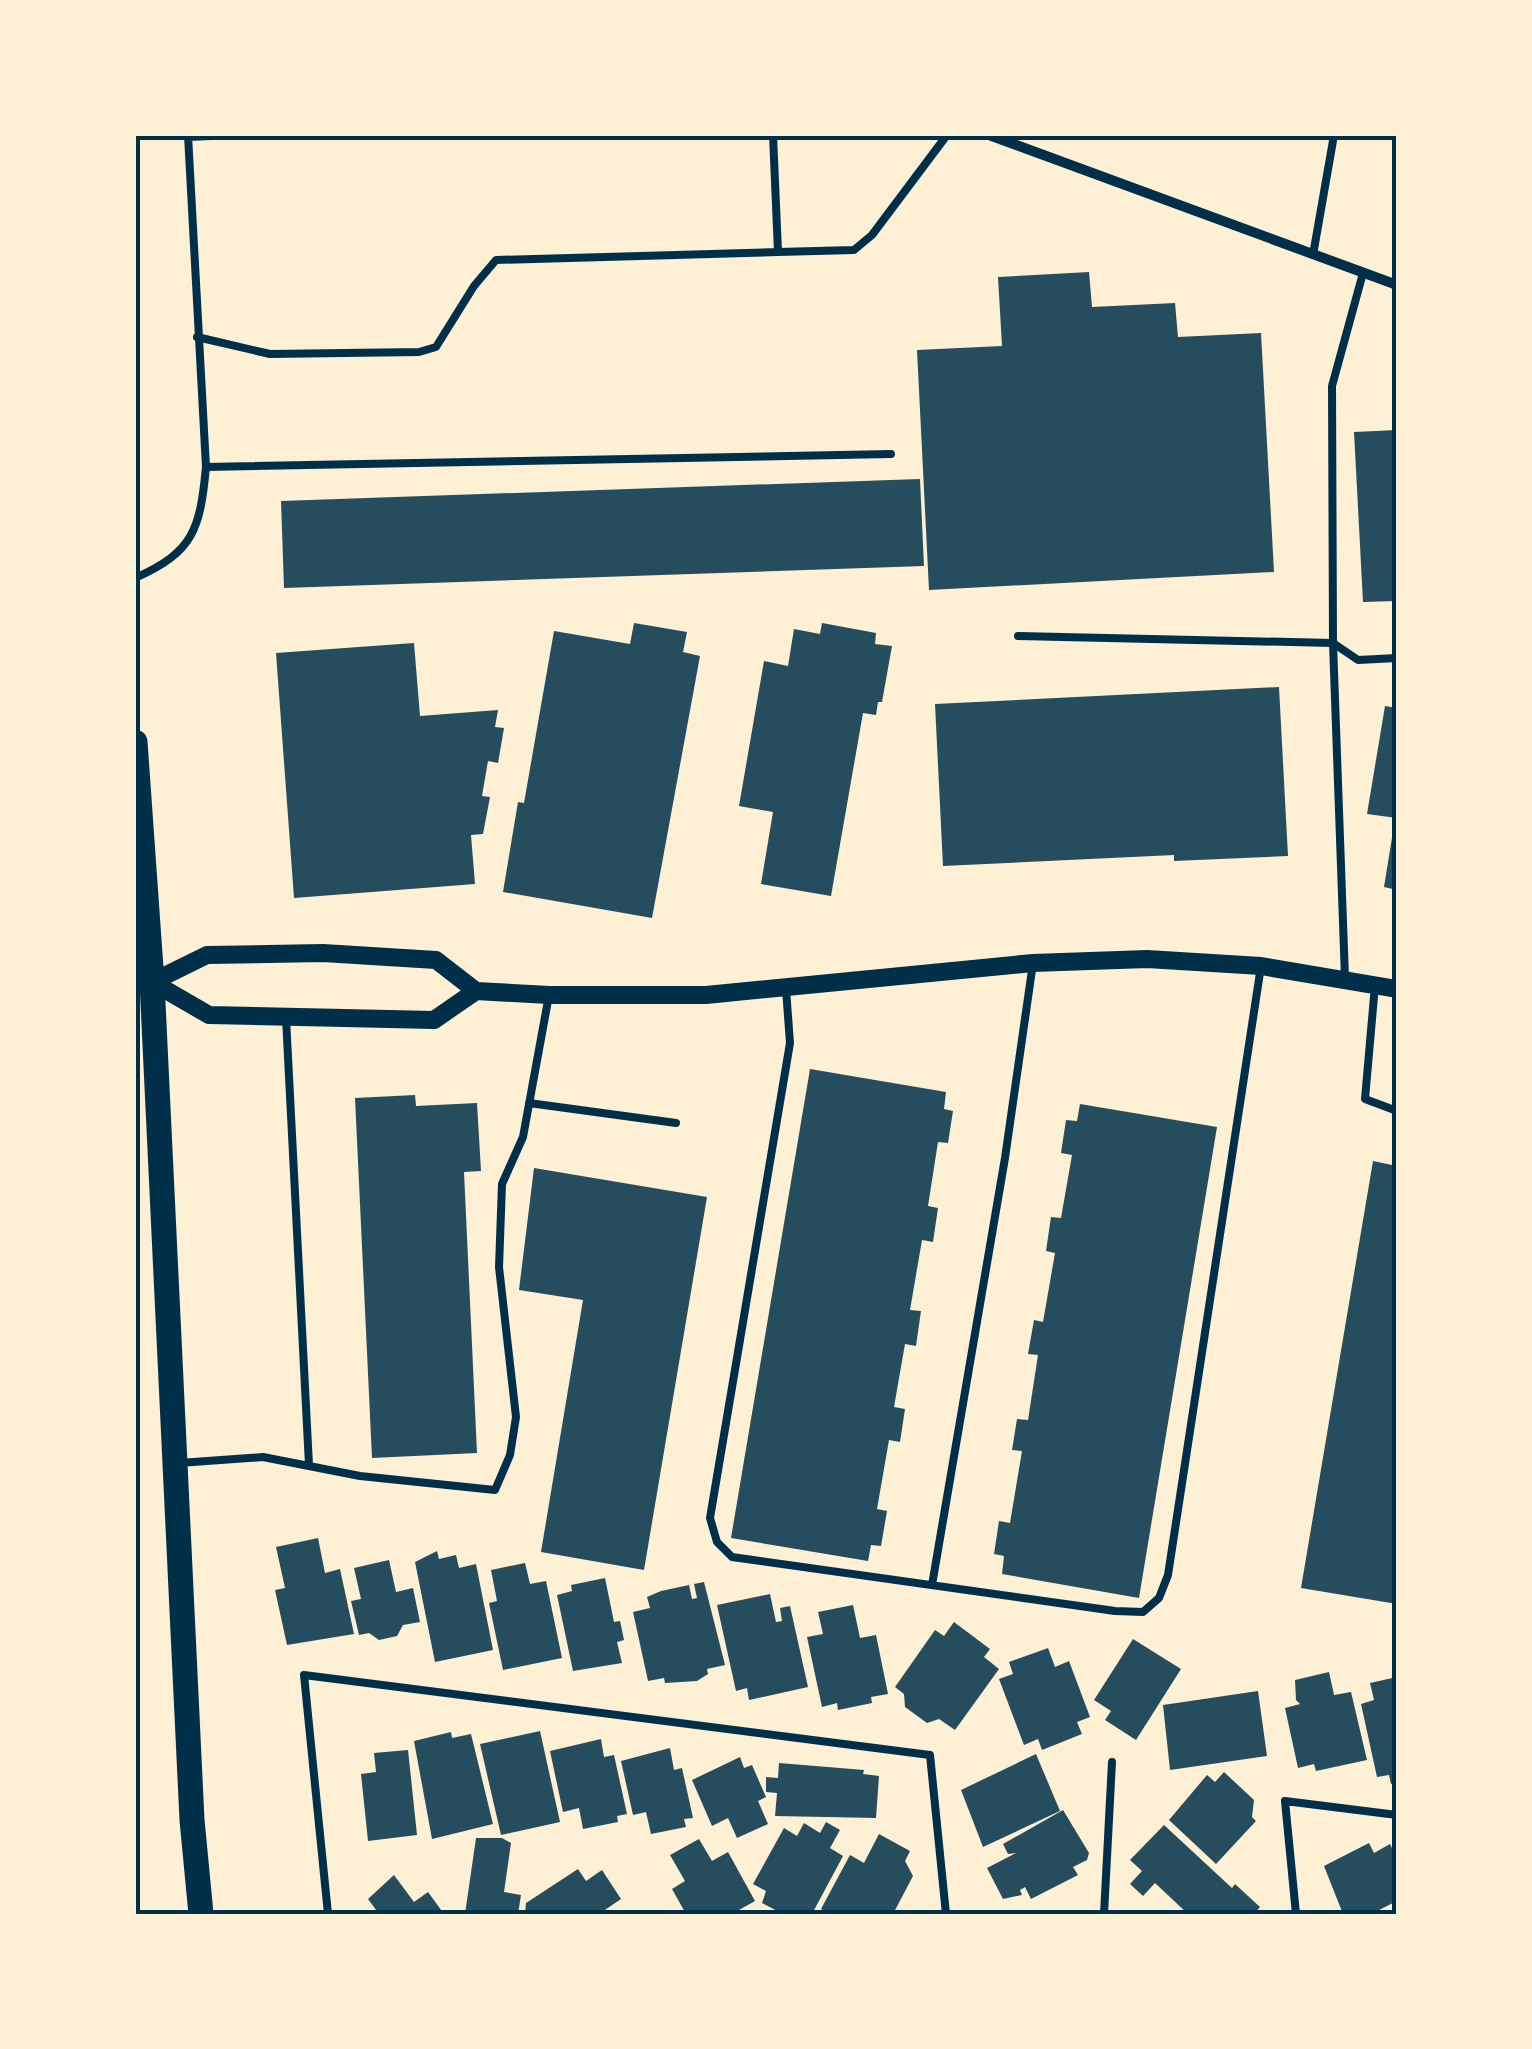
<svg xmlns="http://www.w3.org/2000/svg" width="1532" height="2049" viewBox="0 0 1532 2049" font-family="'Titillium Web',sans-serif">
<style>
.building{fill:#264d5e}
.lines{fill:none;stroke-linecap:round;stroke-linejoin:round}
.service{stroke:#003049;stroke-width:8}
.minor{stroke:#003049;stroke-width:10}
.tertiary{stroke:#003049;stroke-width:18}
.primary{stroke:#003049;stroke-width:25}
.neatline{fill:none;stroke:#003049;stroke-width:4}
</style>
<rect width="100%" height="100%" fill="#fdf0d5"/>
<path class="building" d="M1089,272L1092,307L1175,303L1178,337L1261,333L1274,572L929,590L917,350L1002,346L998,277Z
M1397,430V601L1363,602L1354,432Z
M920,479L924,566L284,588L281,501Z
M634,623L687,632L683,652L700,656L652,918L503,892L518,802L524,803L554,631L630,644Z
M822,623L876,633L875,644L892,646L882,702H878L876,715L863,713L831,896L761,884L773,812L739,806L764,661L788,666L794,629L820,634Z
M414,643L420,716L498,710L495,727L504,728L498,763L488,761L482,796L490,797L483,834L471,835L475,884L294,898L276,653Z
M1279,687L1288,856L1174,861V855L943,866L935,704Z
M1385,706L1397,708V818L1367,814Z
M1395,819L1397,820V890L1384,887Z
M810,1069L946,1092L944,1109L953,1111L948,1143L938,1142L928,1206L938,1208L933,1242L922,1240L910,1310L921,1311L916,1346L905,1344L894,1407L905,1409L900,1442L889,1440L877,1509L887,1511L881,1546L871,1545L868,1561L731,1538Z
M415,1095L416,1106L477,1103L481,1171L464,1172L477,1453L372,1458L355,1098Z
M1080,1104L1217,1127L1139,1598L1002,1574L1004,1556L994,1554L999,1521L1010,1523L1022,1451L1012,1450L1017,1419L1028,1420L1038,1355L1028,1354L1034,1320L1043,1322L1055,1253L1046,1251L1051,1217L1061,1218L1072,1155L1061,1153L1066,1120L1077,1121Z
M1373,1161L1397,1166V1604L1301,1588Z
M534,1168L707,1197L644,1570L541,1552L583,1300L519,1290Z
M318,1538L325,1573L340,1569L354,1634L287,1645L275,1590L285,1588L276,1547Z
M437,1551L439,1559L456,1555L459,1568L476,1564L493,1650L435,1662L415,1562Z
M389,1560L396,1592L413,1588L420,1622L403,1625L397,1636L379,1640L369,1633L359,1635L351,1601L361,1599L354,1568Z
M525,1563L530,1584L546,1581L562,1658L503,1670L489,1603L497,1601L491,1570Z
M605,1578L614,1622L620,1621L624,1640L617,1642L622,1663L573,1671L557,1595L572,1591L571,1585Z
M704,1582L725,1665L707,1669L708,1674L697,1681L665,1683L664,1678L648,1681L633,1612L650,1608L647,1597L661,1591L689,1585L692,1599L697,1598L694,1584Z
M770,1594L776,1622L782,1621L780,1608L790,1606L808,1687L749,1700L747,1688L736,1691L717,1605Z
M853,1605L860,1638L876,1635L888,1694L871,1697L872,1703L838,1710L837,1703L822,1707L807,1637L823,1634L818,1612Z
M954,1622L990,1649L984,1657L999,1669L955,1730L939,1719L927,1723L905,1707L904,1694L895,1687L935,1630L944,1636Z
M1133,1639L1181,1669L1136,1740L1105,1720L1111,1711L1094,1700Z
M1048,1648L1055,1667L1069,1661L1090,1717L1077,1722L1082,1734L1042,1750L1038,1739L1024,1745L999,1679L1013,1674L1009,1662Z
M1329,1672L1334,1695L1351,1692L1367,1760L1316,1771L1314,1764L1298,1768L1285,1708L1300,1704L1296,1700L1295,1680Z
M1397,1677V1783L1391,1784L1389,1775L1377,1777L1361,1704L1374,1700L1370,1683Z
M1258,1691L1267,1756L1170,1770L1163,1705Z
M540,1731L560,1822L501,1835L480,1744Z
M451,1732L452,1738L471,1734L493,1824L432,1839L414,1741Z
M601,1739L604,1757L614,1755L627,1814L617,1816L618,1822L583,1829L579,1808L563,1812L550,1751Z
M670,1748L674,1770L682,1768L693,1818L684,1819L686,1827L651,1834L646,1812L633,1815L621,1761Z
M408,1750L417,1835L368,1841L361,1774L376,1772L374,1753Z
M1036,1754L1060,1811L983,1847L961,1790Z
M740,1757L744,1768L752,1765L766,1797L758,1801L768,1824L737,1838L728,1818L712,1826L692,1780Z
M779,1763L864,1770L863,1774L879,1776L876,1818L775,1816L777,1793L766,1792V1777L778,1778Z
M1224,1772L1254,1800L1252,1817L1256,1821L1216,1864L1169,1820L1207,1775L1215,1782Z
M1063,1810L1089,1853L1087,1860L1073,1867L1078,1875L1031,1899L1025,1887L1020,1890L1022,1895L1003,1899L987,1868L1016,1853L1008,1854L1003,1844Z
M826,1822L840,1830L830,1848L843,1856L812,1914H783L762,1903L766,1891L753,1884L784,1828L797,1836L804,1823L820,1833Z
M1164,1825L1232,1888L1235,1884L1260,1907L1254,1914H1214L1209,1910L1188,1914L1155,1883L1143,1896L1130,1884L1142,1871L1130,1860Z
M879,1834L910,1851L905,1861L913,1876L893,1914H829L821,1909L850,1855L864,1863Z
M476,1838H502L511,1843L504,1892L521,1895L518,1914H465Z
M699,1839L712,1861L728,1852L755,1901L739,1910L741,1914H686L672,1889L685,1881L670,1855Z
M1369,1843L1374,1853L1390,1844L1397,1858V1901L1371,1914H1343L1324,1866Z
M578,1869L586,1881L602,1870L621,1899L599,1914H525L526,1903Z
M394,1875L414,1902L428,1892L444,1914H379L368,1899Z"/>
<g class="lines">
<path class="service" d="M188,137L234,135
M778,252L854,250L872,235L947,135
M1313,255L1334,135
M197,337L270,354L419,352L436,347L474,286L496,260L778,252L773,135
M206,467L891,454
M135,578C194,552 200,529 206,467L188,135
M1018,636L1333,643L1332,386L1363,273
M1333,643L1345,978
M1333,643L1358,660L1397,658
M1375,985L1365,1099L1397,1111
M786,989L790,1043L710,1518L717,1542L732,1557L1115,1611L1143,1612L1159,1598L1168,1575L1261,966
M286,1018L309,1465
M529,1103L676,1123
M179,1463L263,1457L360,1476L495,1490L510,1455L516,1417L499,1267L502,1184L523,1137L549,995
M932,1585L1005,1158L1033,963
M328,1914L304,1675L930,1755L946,1914
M1104,1914L1112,1762
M1296,1914L1285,1801L1397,1815"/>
<path class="minor" d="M989,135L1397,285"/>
<path class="tertiary" d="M135,982H152L207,955L323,953L436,960L476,991L549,995H706L1033,963L1147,959L1261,966L1397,989
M152,982L209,1015L434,1020L476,991"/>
<path class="primary" d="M135,742L152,982L192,1820L201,1914"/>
</g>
<rect width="1532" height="2049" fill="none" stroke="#fdf0d5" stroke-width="275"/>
<rect x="138" y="138" width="1256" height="1774" class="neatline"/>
</svg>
